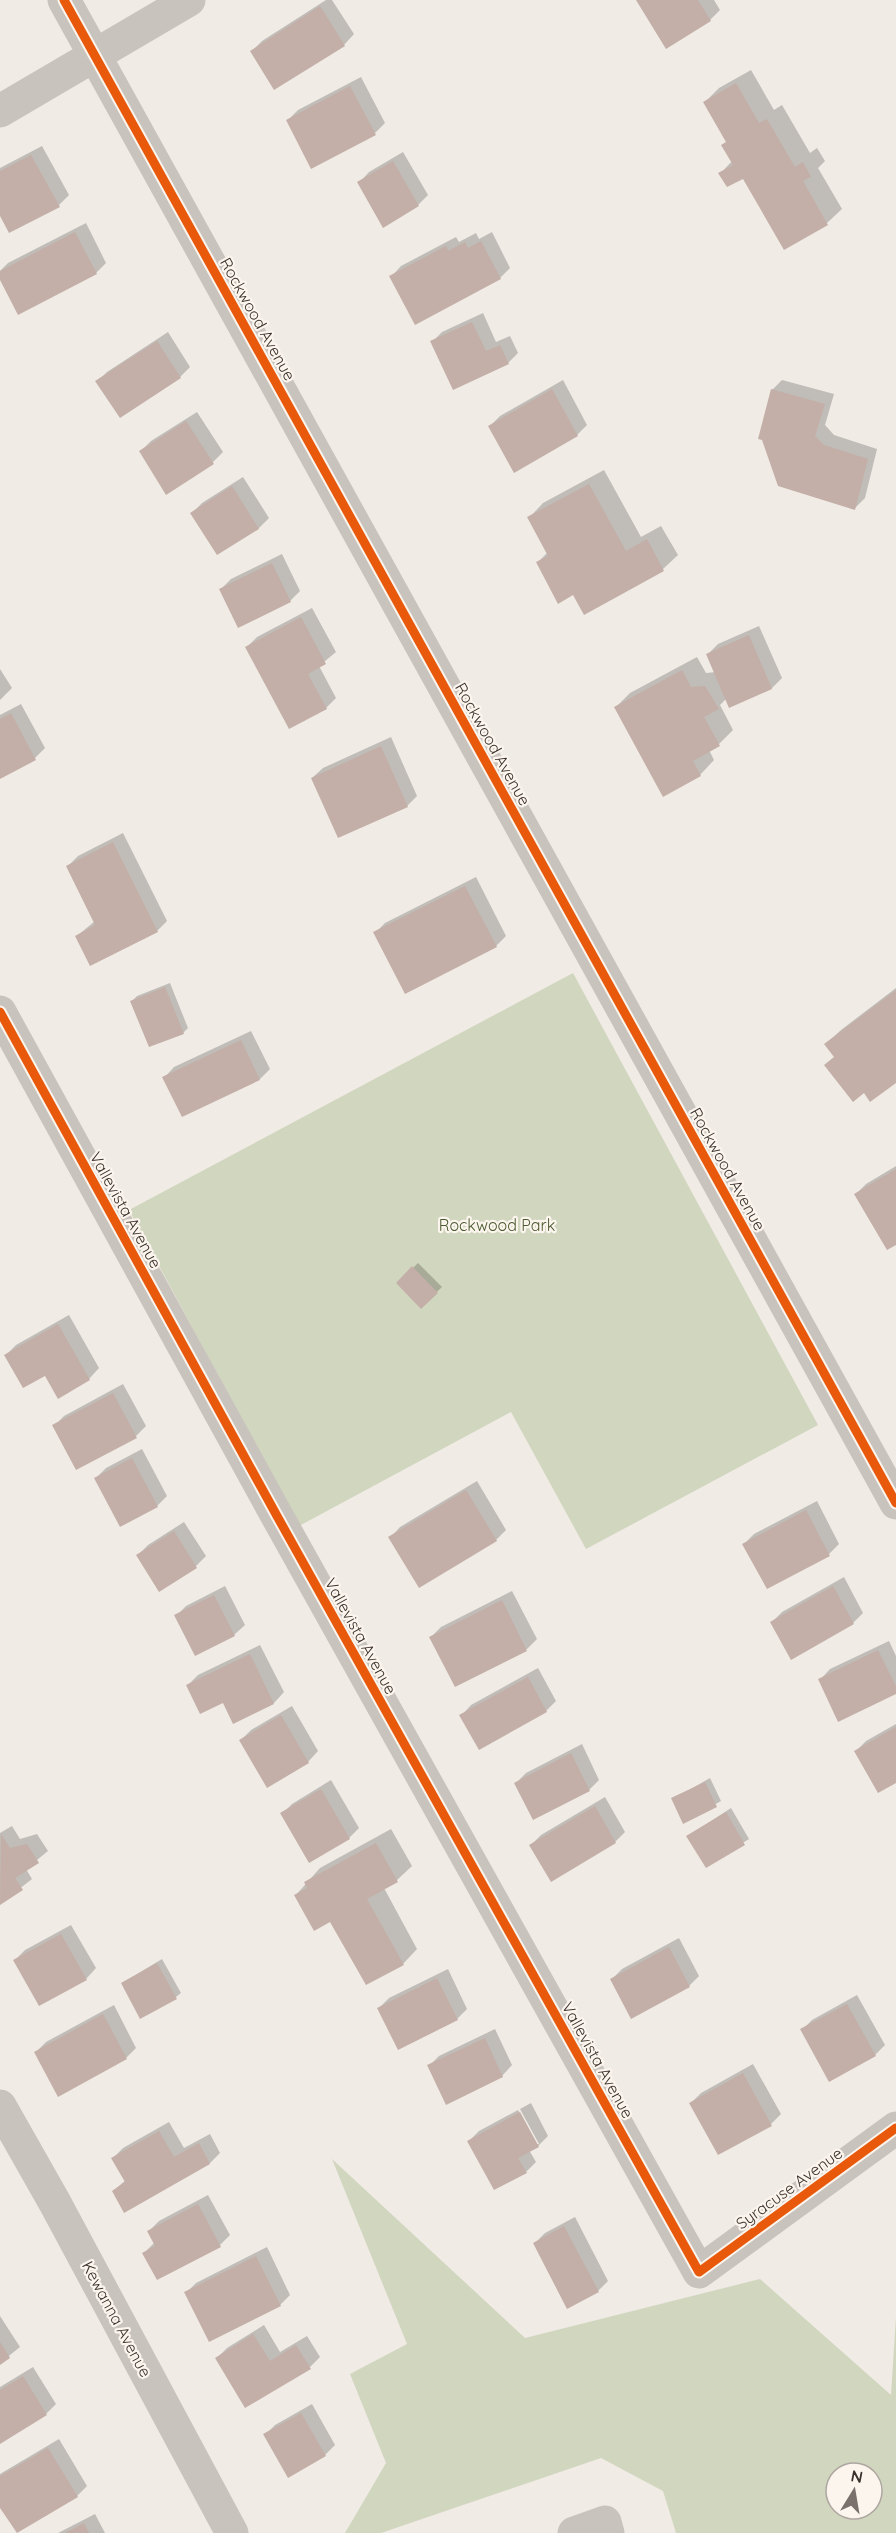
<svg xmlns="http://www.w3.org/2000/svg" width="896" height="2533" viewBox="0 0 896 2533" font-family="Quicksand,sans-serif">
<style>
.green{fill:#d1d6bf;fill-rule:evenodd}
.shadow{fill:#0003}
.building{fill:#c3afa7}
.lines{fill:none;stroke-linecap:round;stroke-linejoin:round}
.minor{stroke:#c9c3be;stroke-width:33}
.cycleway-casing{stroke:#fbf5ee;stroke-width:13}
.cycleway{stroke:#e8590c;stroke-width:9}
.labels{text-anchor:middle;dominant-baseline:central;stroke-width:4.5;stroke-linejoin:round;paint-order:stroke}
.street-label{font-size:16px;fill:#3b302b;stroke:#fbf5ee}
.park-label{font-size:16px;fill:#4a5a2e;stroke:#fbf5ee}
</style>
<rect width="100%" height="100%" fill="#f0ebe5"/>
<path class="green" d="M573,973L818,1425L586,1549L511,1412L299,1526L129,1210Z
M332,2159L525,2338L760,2279L891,2395L896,2317V2533H676L663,2491L601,2458L381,2533H345L386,2463L350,2374L407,2344ZM836,2473H872V2509H836Z"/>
<path class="shadow" d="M326,0H332L354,34L344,45L252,51L262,41Z
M638,0H714L720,10L710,20Z
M751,70L774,110L782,105L810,153L817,148L825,161L818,168L842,209L827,223L785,248L743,177L720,174L732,161L727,141L705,102L719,88Z
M361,77L385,123L375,133L288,120L298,110Z
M42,146L69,195L59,205L0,213V168Z
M403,152L428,195L418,205L359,183L369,172Z
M86,223L106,263L96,273L0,277V271L8,263Z
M492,232L510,268L500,278L391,277L401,266L456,237L459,242L476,233L479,239Z
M483,313L496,342L510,336L518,353L508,363L432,342L442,332Z
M168,332L190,367L180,377L120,416L97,382L107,372Z
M563,380L587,425L577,435L490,426L500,416Z
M782,380L834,394L825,425L834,435L877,449L865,498L855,508L772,390Z
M197,412L223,452L213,462L141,451L151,441Z
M604,470L641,537L661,526L678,555L663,569L573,593L537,563L548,552L529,518L543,503Z
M243,477L269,518L259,528L218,553L192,513L202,503Z
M282,554L300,591L290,601L221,589L231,579Z
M312,608L336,652L319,666L336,698L326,708L247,647L257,637Z
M759,626L782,678L772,688L730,706L727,698L720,705L733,730L719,744L709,750L714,760L700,775L616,707L630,693L697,657L706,673L716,672L708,654L718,644Z
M0,669L12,688L0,700Z
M21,704L45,748L35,758L0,777V715Z
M391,737L417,796L407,806L312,778L323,768Z
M123,833L167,921L157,931L77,936L95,921L67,867L78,856Z
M476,877L506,936L496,946L375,933L385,923Z
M170,983L188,1028L183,1033L132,1001L137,996Z
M896,988V1081L835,1056L826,1044L841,1030Z
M251,1031L270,1069L260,1079L164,1078L174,1067Z
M896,1166V1243L856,1194L866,1184Z
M418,1263L442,1287L421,1307L398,1283Z
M69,1315L99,1368L89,1379L45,1374L6,1355L16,1345Z
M123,1384L146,1426L136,1436L77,1468L54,1426L64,1416Z
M142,1449L167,1496L157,1506L96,1478L106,1468Z
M477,1481L506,1530L496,1540L390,1538L400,1527Z
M817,1501L839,1544L829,1554L767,1587L744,1544L754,1534Z
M184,1522L206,1556L196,1566L160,1590L138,1555L148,1545Z
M844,1577L863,1613L853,1623L772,1622L782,1612Z
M225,1586L245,1625L234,1635L176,1616L186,1606Z
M512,1591L537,1639L527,1649L456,1685L431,1637L441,1627Z
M889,1641L896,1656V1692L820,1680L830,1669Z
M260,1645L284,1692L274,1703L234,1722L224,1701L188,1685L198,1675Z
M538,1668L556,1701L546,1711L461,1716L471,1705Z
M292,1706L318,1751L308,1762L268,1786L241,1740L251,1730Z
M896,1724V1782L856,1751L866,1741Z
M582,1744L599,1780L589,1790L516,1783L526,1773Z
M710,1778L721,1801L684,1822L673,1799Z
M331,1780L359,1828L349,1838L310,1861L282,1814L292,1804Z
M605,1797L625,1832L615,1842L531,1845L541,1835Z
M731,1808L749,1839L706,1866L688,1836Z
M12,1826L20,1839L37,1834L48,1851L26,1869L32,1879L0,1904V1833Z
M391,1829L412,1866L397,1880L384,1888L417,1949L403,1964L295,1896L320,1868Z
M71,1925L96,1968L86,1979L15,1960L25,1950Z
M679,1938L699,1976L689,1986L612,1979L622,1969Z
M162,1959L181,1993L176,1997L122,1983Z
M448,1969L467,2009L457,2019L379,2008L389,1998Z
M857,1995L885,2045L875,2055L802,2030L812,2020Z
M114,2005L136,2048L126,2058L36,2052L46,2042Z
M495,2029L512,2065L502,2076L446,2103L429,2066L439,2056Z
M753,2064L781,2114L771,2124L719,2153L691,2103L701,2093Z
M531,2103L548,2136L538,2146L529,2150L536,2162L526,2172L469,2141L479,2131L518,2110L536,2144H539L520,2109Z
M169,2122L184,2148L210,2134L220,2153L210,2163L124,2210L113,2191L126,2180L113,2158L123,2148Z
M208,2195L230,2235L220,2245L144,2253L155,2242L149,2231L159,2221Z
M575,2217L608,2281L598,2291L535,2243L545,2233Z
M267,2247L290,2295L280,2305L186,2293L196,2283Z
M0,2316L20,2347L0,2363Z
M264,2325L280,2352L307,2336L320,2357L310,2367L217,2358L227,2348Z
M33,2367L56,2404L46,2414L0,2442V2387Z
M312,2404L335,2445L325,2455L265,2435L275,2425Z
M59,2439L87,2486L77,2496L0,2507V2474Z
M95,2514L105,2533H58Z"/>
<path class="building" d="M636,0H698L711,21L666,49Z
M320,6L345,46L274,90L250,51Z
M736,83L759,123L767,119L795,167L803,162L811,177L803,181L828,225L784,250L743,179L727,187L718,173L733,165L721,145L726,142L703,102Z
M350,86L376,135L311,169L286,120Z
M31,155L60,207L9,233L0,216V171Z
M393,161L419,206L383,228L357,182Z
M75,232L97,274L18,315L0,280V271Z
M481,241L501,279L415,325L389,276L446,246L448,251L465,242L468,248Z
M472,322L486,351L500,345L509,364L453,390L430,341Z
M157,341L181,378L120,418L95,381Z
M552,389L578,436L514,473L488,426Z
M771,389L825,404L815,436L824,445L868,459L855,510L778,486L762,440L758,439Z
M186,421L214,464L166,495L139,451Z
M589,484L626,551L647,539L664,571L584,615L573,595L558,604L536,562L548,556L527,517Z
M232,486L259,529L217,555L190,513Z
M272,563L291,602L238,628L219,589Z
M301,617L326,664L308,674L327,709L289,729L245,647Z
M749,635L772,689L729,708L706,654Z
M682,670L691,687L705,686L719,709L704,717L720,746L693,761L701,776L663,797L614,707Z
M11,713L36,760L0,779V719Z
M381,746L408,807L338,838L311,778Z
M113,842L158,932L90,966L75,936L95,925L66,866Z
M465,886L497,947L405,994L373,932Z
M165,987L184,1034L149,1047L130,1001Z
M896,990V1083L870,1102L864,1093L853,1102L824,1065L834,1057L824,1044Z
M241,1040L260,1080L182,1117L162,1077Z
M896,1169V1245L887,1250L854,1194Z
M412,1266L438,1293L421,1309L396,1283Z
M58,1324L90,1380L58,1399L45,1376L23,1388L4,1355Z
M113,1393L137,1438L76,1470L52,1425Z
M132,1458L158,1507L120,1527L94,1478Z
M466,1490L497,1541L419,1588L388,1537Z
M806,1510L830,1556L767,1589L742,1544Z
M174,1531L197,1568L159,1592L136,1555Z
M833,1586L854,1624L791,1660L770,1622Z
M214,1595L235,1636L195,1656L174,1615Z
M502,1600L527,1651L455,1687L429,1637Z
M878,1650L896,1686V1694L838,1722L818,1679Z
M250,1654L274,1704L233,1724L223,1703L200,1714L186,1685Z
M528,1677L547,1712L479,1750L459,1715Z
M281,1715L309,1763L267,1788L239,1740Z
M896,1727V1783L878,1793L854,1751Z
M571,1753L590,1791L533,1820L514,1783Z
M705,1782L717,1807L683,1824L671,1798Z
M321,1789L350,1839L309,1863L280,1813Z
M595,1806L616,1843L551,1882L529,1845Z
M726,1812L745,1845L706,1868L686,1836Z
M1,1834L10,1848L27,1844L39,1863L15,1878L23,1890L0,1905Z
M376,1843L398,1882L367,1899L404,1965L366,1985L330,1922L314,1931L294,1895L307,1888L304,1882Z
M61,1934L87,1980L39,2006L13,1960Z
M669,1947L690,1987L631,2019L610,1979Z
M157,1963L177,1999L140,2019L121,1983Z
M437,1978L458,2020L398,2050L377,2008Z
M847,2004L876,2056L829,2082L800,2029Z
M103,2014L127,2059L58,2097L34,2052Z
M485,2038L503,2077L446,2105L427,2065Z
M743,2073L772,2126L718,2155L689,2103Z
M520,2112L539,2147L518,2158L527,2173L494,2190L467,2141Z
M159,2131L174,2157L199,2143L210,2164L124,2213L112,2191L125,2182L111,2158Z
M198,2204L221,2247L157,2280L142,2253L155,2246L147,2231Z
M564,2226L599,2292L567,2309L533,2243Z
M256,2256L281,2306L209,2342L184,2292Z
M253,2334L270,2361L296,2345L311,2369L245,2408L215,2358Z
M0,2342L10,2358L0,2365Z
M23,2376L47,2415L0,2444V2390Z
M301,2413L326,2456L288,2478L263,2434Z
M48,2448L78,2497L17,2533L0,2508V2476Z
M84,2523L89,2533H65Z"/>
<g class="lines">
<path class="minor" d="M64,0L896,1503
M0,111L189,0
M0,1012L277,1516L699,2272L896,2128
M0,2106L55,2203L232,2533
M574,2533L605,2522L608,2533"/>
<g class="cycleway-casing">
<path id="cycleway" d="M64,0L896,1503
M0,1012L277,1516L699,2272L896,2128"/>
</g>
<use href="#cycleway" class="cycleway"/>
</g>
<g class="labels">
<g class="street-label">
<text transform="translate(258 319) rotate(61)">Rockwood Avenue</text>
<text transform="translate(493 744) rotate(61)">Rockwood Avenue</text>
<text transform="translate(728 1169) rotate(61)">Rockwood Avenue</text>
<text transform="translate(126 1210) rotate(61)">Vallevista Avenue</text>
<text transform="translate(361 1636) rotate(61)">Vallevista Avenue</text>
<text transform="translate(598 2060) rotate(61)">Vallevista Avenue</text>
<text transform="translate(789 2188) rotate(-36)">Syracuse Avenue</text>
<text transform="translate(117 2319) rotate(62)">Kewanna Avenue</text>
</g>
<g class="park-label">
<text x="497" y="1225">Rockwood Park</text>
</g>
</g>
<g transform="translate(854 2491) rotate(11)"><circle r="28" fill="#fbf5ee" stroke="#aea6a0" stroke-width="1.5"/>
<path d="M0-4.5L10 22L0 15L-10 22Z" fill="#7a716c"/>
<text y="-9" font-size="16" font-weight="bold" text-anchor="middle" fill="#3b302b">N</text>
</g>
</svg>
